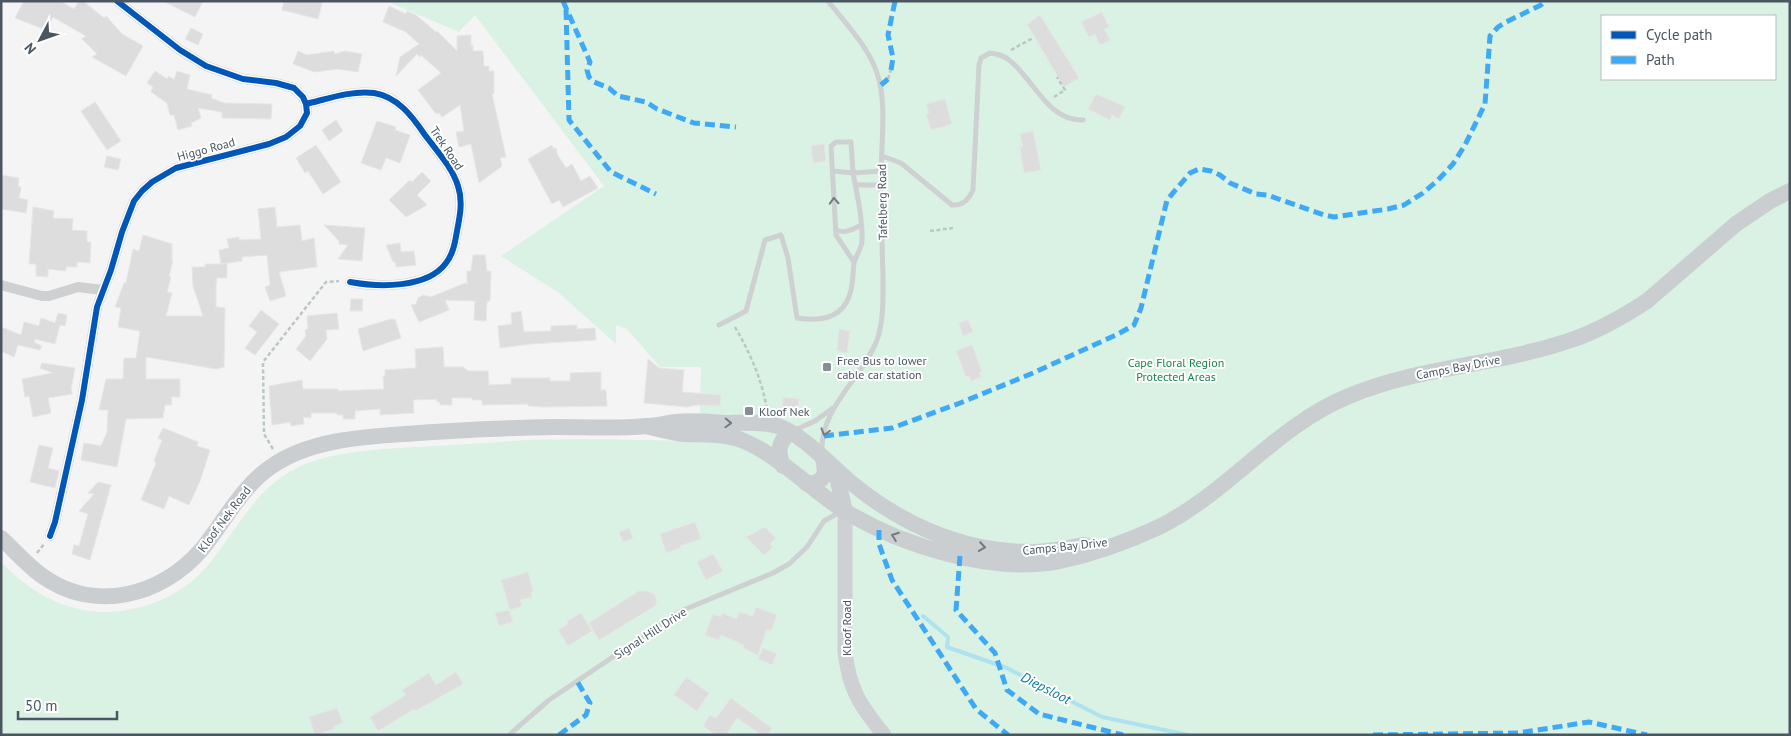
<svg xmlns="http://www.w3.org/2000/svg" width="1791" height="736" viewBox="0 0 1791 736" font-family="'PT Sans',sans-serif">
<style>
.green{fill:#d9f2e3;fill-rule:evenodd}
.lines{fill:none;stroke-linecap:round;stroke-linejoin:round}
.stream{stroke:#aee2f0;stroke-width:4}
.building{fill:#ddddde;stroke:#e5e6e7}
.path{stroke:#bcc7c4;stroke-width:2.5;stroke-dasharray:4 2.5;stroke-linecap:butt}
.service{stroke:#ced0d2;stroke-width:5}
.minor{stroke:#ced0d2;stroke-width:10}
.secondary{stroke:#ced0d4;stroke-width:15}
.primary{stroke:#caced1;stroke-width:16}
.quiet{stroke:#3fa9f5;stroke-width:5;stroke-dasharray:10 5;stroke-linecap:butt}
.cycleway-casing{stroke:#fff;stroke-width:9}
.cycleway{stroke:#0057b8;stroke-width:6}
.oneway{stroke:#727b83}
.oneway2{stroke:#707a83}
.poi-dot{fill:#868d94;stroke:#fff;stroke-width:2}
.labels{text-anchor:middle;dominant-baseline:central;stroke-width:4;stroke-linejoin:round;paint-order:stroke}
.street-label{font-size:12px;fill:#4a5661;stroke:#fff}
.poi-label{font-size:12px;fill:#4a5661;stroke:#fff;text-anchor:start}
.park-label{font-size:12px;fill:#17864f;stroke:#fff}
.water-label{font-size:14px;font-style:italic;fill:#0c7c9b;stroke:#fff}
</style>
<rect width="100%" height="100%" fill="#f4f4f4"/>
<path class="green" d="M386,1H1790V735H1V562C29,591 62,611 103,612C144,612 184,595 210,563C243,521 261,477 317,460C353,449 400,448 437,446C467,444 497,442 527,440C586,438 644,440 703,441L700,409L701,367H660L627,329L616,325V344L559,293L501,256L604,186L475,15L459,32ZM1602,16H1775V79H1602Z"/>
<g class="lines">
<path class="stream" d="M923,616L948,637L947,647L1007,668L1102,717L1188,735"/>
</g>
<path class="building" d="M24,1H60L74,9L79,1H83L104,18L106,16L122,34L143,46L126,76L92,57L97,54L82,39L86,36L53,17L46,30L15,18Z
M163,1H203L195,17Z
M284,1H316L322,3L318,19L282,10Z
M389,6L406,14L407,11L416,15L436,32L437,31L457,51V36L471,35V45H473V51H483L484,66H489V71H494V93L492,94L506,157L500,158L502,166L479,183L471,144L459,147L456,132L464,131L460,105L442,117L439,113L436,114L418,90L441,73L421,55L420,57L417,54L396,76L400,57L419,44L406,32L383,22Z
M1102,12L1109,27L1104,29L1110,40L1100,45L1095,34L1089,37L1081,22Z
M1040,15L1079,78L1064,87L1027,24Z
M191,28L203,34L198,45L185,39Z
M298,51L307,55L334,51L335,54L345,51L362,54L358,72L338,69L315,72L293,64Z
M155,71L167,79L169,76L174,80L177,71L190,75L187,89L212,95L211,98L224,103L272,104L271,119L222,118V112L198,108L201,118L191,123L192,126L178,130L174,115H170L167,103L151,92L153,87L147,83Z
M1096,94L1125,107L1119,119L1112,115L1110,120L1088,109Z
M945,99L952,124L931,130L926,114L929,113L926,104Z
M95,102L121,141L107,150L81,111Z
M336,120L343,131L329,141L322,130Z
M377,121L396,127L395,130L410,135L400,163L386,158L381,170L361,163Z
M1033,131L1041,170L1024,173L1020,147H1023L1020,134Z
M824,144L826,161L813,163L811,146Z
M316,145L341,182L323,194L308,171L305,173L296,158Z
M552,145L553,148L557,149V154L566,168L572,164L581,181L590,176L598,188L563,207L559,200L552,204L528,159Z
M107,156L121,159L118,170L104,167Z
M422,172L431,181L417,195L427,205L406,217L389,200L410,180L412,182Z
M1,175L19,178L18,186L21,187L19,198L28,200L26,213L1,209Z
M33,207L54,211L53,218L73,219L72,230L87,231V242H91L90,263L77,262V267H66V271L48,269V277L36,276V264H29Z
M275,207L277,227L300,225L302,241L314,238L317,267L279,272L286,296L270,301L265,287L270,285L267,255L242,257V261L221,264L219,250L229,248L227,239L239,237V240L261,239L258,209Z
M324,225L365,228L362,261L338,259L348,245L339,244V241Z
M143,235L172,244V261H173L169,276L171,277L167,292L172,293L166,316H203L193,286L192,267H205V264H227V278H217L216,286V307L225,308L224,367L216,369L146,357V379H180V397H171L172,405H165L163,418L126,419L117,467L81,460L84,443L101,446L107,432L108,410H99L106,379H123L124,358H136L140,331L118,327L121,308L115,307L124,283H126L133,249L139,251Z
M400,243L401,252L414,251L416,265L396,267L395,262H393L386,245Z
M473,255H485L487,271H491L490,301H487L486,321L474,320L475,301L445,300L449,310L419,322L411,305L416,304L418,298L423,295L431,297L465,283L467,284V271H471Z
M351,299H363L362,311H350Z
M261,310L279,324L255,355L245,348L257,332L249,326Z
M521,311L524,332L551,331V326H552L577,325V329L595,328L596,340L531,344L500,348L498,326L512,324L511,313Z
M58,313L67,315L65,326L60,325L55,344L35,339L34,342L42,346L40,350L18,345L14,357L1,351V327L21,335L24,322L39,326L41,318L55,323Z
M337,313L339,329L326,330L327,339L310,361L296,349L306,336L305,330L308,329L307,316Z
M391,319H395L401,338L363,351L358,329Z
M968,320L973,332L963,336L959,323Z
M839,329L850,331L847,353L837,351Z
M972,345L982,372L979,373L981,377L971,381L969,376L966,377L956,351Z
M443,347L444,367H463L468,371H488L489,385L511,384V378H550V381H570V373L601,372V390H606L607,406L545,407L528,406V404L482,405V400H472V398H452V405H440V402H437V399L413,400L414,413L380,415V409L355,411V419H343V415H337V413H311V418L303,417L304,424L291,426L290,422L272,425L269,386L302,380L303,389H338V391L384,389L383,376H385V370L416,368L415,349Z
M648,359L659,368L684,370L682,392L721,395L720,406L698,405L687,407L644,403Z
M42,363L75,368L71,389L72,394L48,398L51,413L33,417L29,396L25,397L22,379L53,373L40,368Z
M783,397L799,399L797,413L782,412Z
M163,428L198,442L197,446L210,450L200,481L189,505L169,496L164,509L141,500L156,463L154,461L162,440L158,438Z
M39,445L53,448L48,468L59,471L55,488L30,482Z
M98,482L111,485L90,560L72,554L74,545L79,546L88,514L79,511L94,494L88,493Z
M695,522L701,539L680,546L681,548L666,553L660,534Z
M765,527L776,538L770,544L773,547L764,555L746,537Z
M629,528L633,538L623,542L619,532Z
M713,554L723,571L706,580L697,562Z
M528,572L533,591L531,592L532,597L520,600L522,606L510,610L501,580Z
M639,591H648L654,594L657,600L655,606L599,640L589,623Z
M756,607L777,615L771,631L767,629L758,655L743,648L744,645L721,635L719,640L705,635L713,614L721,617L722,613L737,619L739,612L753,616Z
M509,610L513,622L499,626L495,613Z
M581,613L592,631L568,646L558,630L568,624L567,621Z
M763,648L777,654L772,665L758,659Z
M456,672L463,684L415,711L414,709L378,731L370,717L406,695L402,690L429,673L436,685Z
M686,677L709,693L697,711L674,695Z
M731,698L772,728L768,735H761L737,718L726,735H716L703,726L710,715L716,718Z
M337,708L343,723L334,726V729L315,735L309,717Z"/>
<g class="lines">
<path class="path" d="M1011,50L1033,38
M888,79L891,70
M1054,97L1065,90L1057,77
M930,231L953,228
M735,327C750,353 762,379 767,410
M273,449L264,434L263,362L326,282L339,281
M37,553L44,544"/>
<path class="service" d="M882,156L901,163L952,205C962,206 969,199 973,190L979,65L981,58L990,53C997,54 1003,55 1009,60C1034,79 1047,121 1083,120
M855,185H881
M836,230C845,234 853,229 861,225
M854,262L836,235L831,146L836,142H851L853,173L881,171
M719,325L746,311L765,240L781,235L788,258L797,318C822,322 845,318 851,290C853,281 853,272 854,263C856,256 861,249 862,242C863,219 857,195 853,173L833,171
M795,430L815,421L833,408
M822,451C820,408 863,377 877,340C884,320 883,297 883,276C882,246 881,216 881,186C880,152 888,104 877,73C868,46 845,23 828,1
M509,735L549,700L681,611L773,573L789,564L807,547L824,521L840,512"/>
<path class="minor" d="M306,104C327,99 352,90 374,93C398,97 412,116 425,135C437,151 452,167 458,186C463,201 460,216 457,231C455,243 453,254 446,263C427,289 378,287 350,282
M1,285L42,296H49L78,287L103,290
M50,536L55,522L82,400L97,307L111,270L122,232L134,201L142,191L152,182L176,168L269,144L286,137L300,126L307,113L306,104L303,97L294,88L276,83L243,79L206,66L180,50L117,1"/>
<path class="secondary" d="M845,511V651C849,690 860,705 884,735"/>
<path class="primary" d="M646,426C658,429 671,433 684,434C703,435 725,433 744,441C779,456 811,489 843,510C900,545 993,575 1060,561C1092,554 1129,541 1159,527C1228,493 1277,425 1349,396C1421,366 1501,365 1574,339C1600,330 1624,316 1647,301L1736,224L1770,201L1790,191
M783,466C777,451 778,443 790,432
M835,469L845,511
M807,484C825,482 827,475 823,459
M1,538C14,550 26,564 41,575C94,614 162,596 202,549C225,521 241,487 272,466C310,440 360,437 405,434C455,430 505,428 556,427C585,427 616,429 646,426C656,426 666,423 676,422C691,420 708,422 724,423C741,423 761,421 778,426C802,434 830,465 849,481C902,525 961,552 1031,552C1049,552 1067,548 1085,545"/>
<path class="quiet" d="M563,1L590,62L587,70L589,77L594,82L609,88L618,96L646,102L657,109L694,123L736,127
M566,10L569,120L611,172L656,194
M891,70L893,58L888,35L895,1
M881,85L888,79
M824,436L892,428L960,403L1033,373L1118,334L1134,325L1141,308L1167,200L1190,173L1199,169L1211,171L1220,175L1230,183L1256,194L1267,195L1324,215L1334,217L1388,209L1404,205L1423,193L1438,180L1453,164L1465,145L1485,104L1490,36L1498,27L1506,22L1541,5L1545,1
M879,530V544L892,580L976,709L1008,735
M960,556L956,610L995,653L1007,690L1039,714L1123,735
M559,735L586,715L590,703L577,681
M1373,735L1518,733L1589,722L1647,735"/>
<g class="cycleway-casing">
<path id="cycleway" d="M306,104C327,99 352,90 374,93C398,97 412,116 425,135C437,151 452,167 458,186C463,201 460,216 457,231C455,243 453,254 446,263C427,289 378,287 350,282
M50,536L55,522L82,400L97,307L111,270L122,232L134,201L142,191L152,182L176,168L269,144L286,137L300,126L307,113L306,104L303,97L294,88L276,83L243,79L206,66L180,50L117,1"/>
</g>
<use href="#cycleway" class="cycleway"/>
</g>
<defs><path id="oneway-chevron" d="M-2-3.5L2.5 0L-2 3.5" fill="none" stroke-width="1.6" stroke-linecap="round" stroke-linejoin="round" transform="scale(1.25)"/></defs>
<g class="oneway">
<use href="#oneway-chevron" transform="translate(834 201) rotate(-93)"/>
<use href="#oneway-chevron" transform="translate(825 432) rotate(106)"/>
</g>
<g class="oneway2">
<use href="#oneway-chevron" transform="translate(728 423) rotate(2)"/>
<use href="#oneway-chevron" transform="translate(895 536) rotate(-160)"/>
<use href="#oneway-chevron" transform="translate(982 547) rotate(9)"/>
</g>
<g class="poi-dot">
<rect x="822" y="362" width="10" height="10" rx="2.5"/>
<rect x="744" y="406" width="10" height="10" rx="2.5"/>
</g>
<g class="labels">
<g class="street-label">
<text transform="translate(447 148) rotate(56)">Trek Road</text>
<text transform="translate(206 149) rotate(-15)">Higgo Road</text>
<text transform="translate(882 202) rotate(-91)">Tafelberg Road</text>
<text transform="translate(1458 367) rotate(-11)">Camps Bay Drive</text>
<text transform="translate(224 519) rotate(-53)">Kloof Nek Road</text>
<text transform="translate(1065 546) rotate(-6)">Camps Bay Drive</text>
<text transform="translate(846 628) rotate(-90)">Kloof Road</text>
<text transform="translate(650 633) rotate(-33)">Signal Hill Drive</text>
</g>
<g class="poi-label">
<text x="837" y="360">Free Bus to lower<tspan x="837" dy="14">cable car station</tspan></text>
<text x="759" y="411">Kloof Nek</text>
</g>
<g class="park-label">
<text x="1176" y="362">Cape Floral Region<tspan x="1176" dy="14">Protected Areas</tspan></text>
</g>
<g class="water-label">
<text transform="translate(1046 688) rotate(27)">Diepsloot</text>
</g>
</g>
<rect width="1791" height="736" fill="none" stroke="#4a5661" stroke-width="5"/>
<rect x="1601" y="15" width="175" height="65" fill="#ffffff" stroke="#b7bbc0"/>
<rect x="1611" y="31" width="25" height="8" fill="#0057b8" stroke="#b7bbc0"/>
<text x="1646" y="40" font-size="15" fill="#4a5661">Cycle path</text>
<rect x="1611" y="56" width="25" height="8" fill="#3fa9f5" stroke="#b7bbc0"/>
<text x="1646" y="65" font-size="15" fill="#4a5661">Path</text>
<g transform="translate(40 40) rotate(229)" stroke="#ffffff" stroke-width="4" paint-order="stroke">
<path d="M0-4L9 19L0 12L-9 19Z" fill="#4a5661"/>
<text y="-8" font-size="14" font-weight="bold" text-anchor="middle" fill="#4a5661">N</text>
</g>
<path d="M18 711v8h99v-8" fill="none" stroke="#4a5661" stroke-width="2.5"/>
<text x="25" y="711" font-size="15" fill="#4a5661" stroke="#ffffff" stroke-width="4" paint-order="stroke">50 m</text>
</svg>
